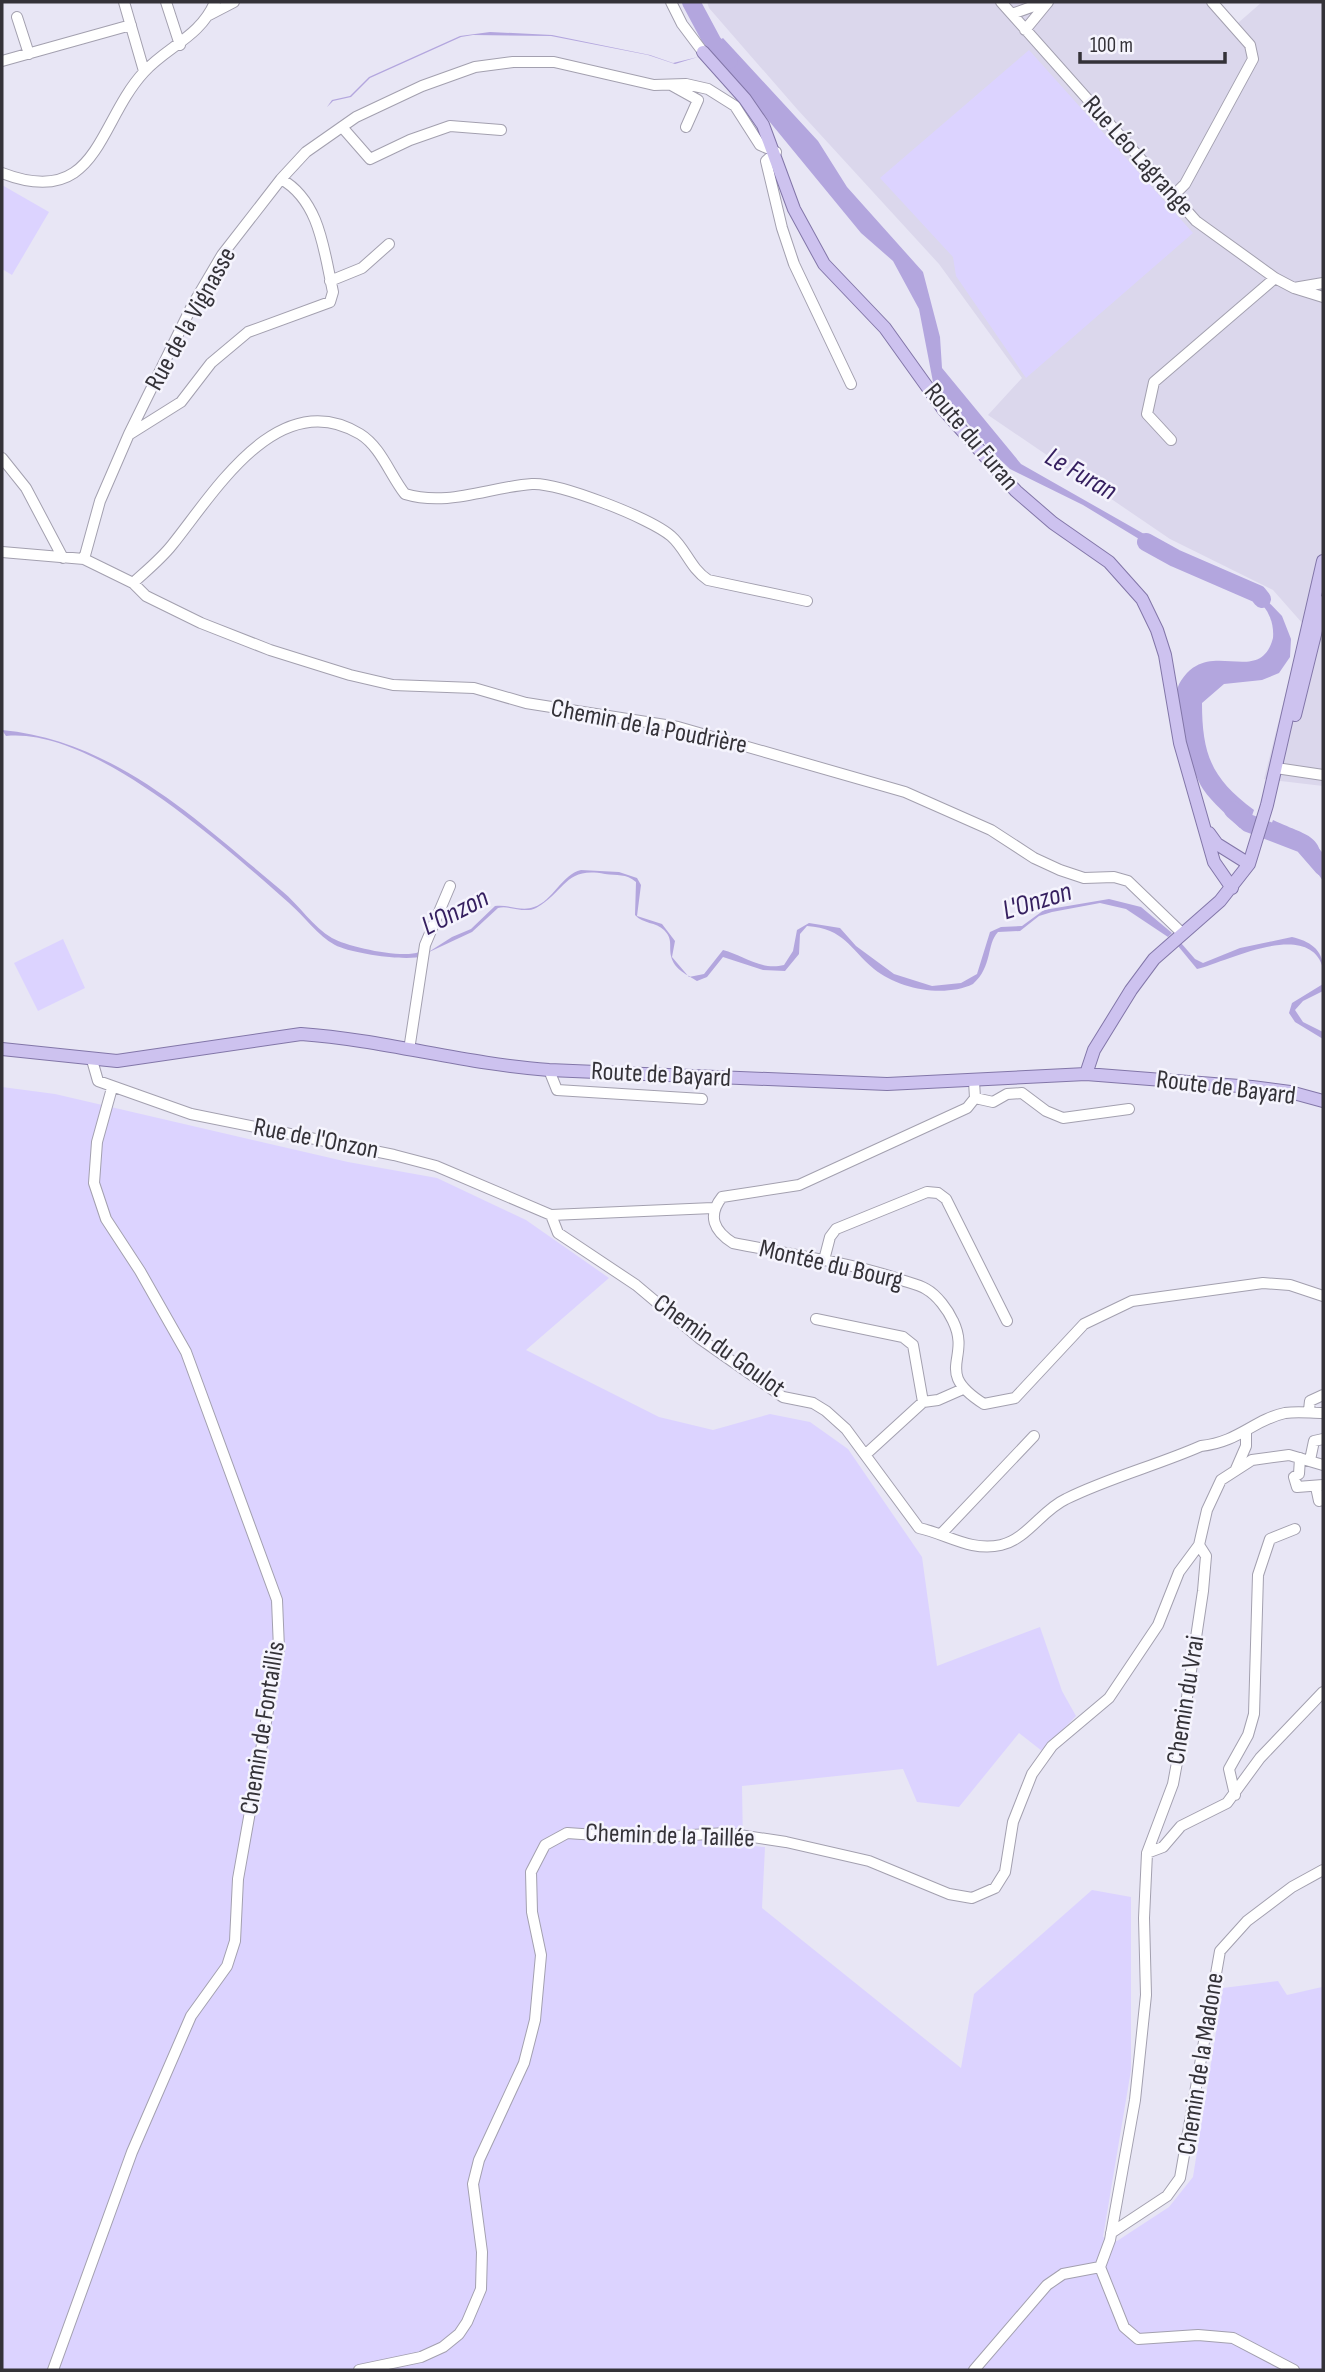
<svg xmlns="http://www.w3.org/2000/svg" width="1325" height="2372" viewBox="0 0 1325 2372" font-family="'Sofia Sans Condensed',sans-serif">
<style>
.built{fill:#dbd7ec}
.green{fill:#dcd3ff}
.water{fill:#b3a6de}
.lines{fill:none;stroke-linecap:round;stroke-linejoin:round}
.river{stroke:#b3a6de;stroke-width:18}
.minor-casing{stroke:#a3a0af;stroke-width:12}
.major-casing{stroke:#8276a8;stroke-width:14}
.minor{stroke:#fff;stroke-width:10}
.major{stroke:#cdc2ef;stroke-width:12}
.labels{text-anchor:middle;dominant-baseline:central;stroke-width:5;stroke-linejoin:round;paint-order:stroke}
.street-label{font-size:26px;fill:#343238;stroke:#f5f4fd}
.water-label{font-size:28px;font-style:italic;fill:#351f5f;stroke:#f5f4fd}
</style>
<rect width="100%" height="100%" fill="#e8e6f5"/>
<path class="built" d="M707,2H1205L1230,30L1262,2H1323V786L1264,779L1303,624L1273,590L1170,539L988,415L1022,378L939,264L797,109L709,8Z"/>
<path class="green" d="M1029,50L1193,233L1026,378L956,276L953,257L880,178Z
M2,185L49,212L12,275L2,269Z
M63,939L85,988L38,1011L14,963Z
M2,1087L55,1094L348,1162L437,1178L526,1220L609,1278L526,1350L659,1417L713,1430L770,1414L810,1422L848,1449L922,1557L937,1666L1040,1627L1062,1691L1076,1716L1042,1751L1019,1733L959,1807L917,1802L903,1769L742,1786L743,1845L765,1847L762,1908L961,2068L974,1994L1092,1890L1131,1897V2070L1103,2237L1117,2241L1169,2207L1193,2177L1223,1988L1278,1981L1287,1995L1322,1987L1323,2370H2Z"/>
<path class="water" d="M490,32L552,35L650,55L673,63L698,57L675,64L648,55L551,36L473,35L461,37L370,78L351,97L333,101L327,107L332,100L350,96L369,77L460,36Z
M723,38L818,141L847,187L923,272L940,337L942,368L1021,464L1174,551L1254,587L1282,616L1291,639L1290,657L1279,673L1262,680L1224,684L1202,703C1202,755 1212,779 1254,810L1248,827L1240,828C1228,815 1213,804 1203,789C1192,773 1174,710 1177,691C1178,682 1188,670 1196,666C1223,650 1262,680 1273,638C1275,613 1259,598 1239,585L1144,542L1083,505L1010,469L991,451L933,382L919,309L893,261L861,233L709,48Z
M2,730C116,741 198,821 282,891C299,905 313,927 332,938C348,947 403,959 419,952L423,956C406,962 350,953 335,945C317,935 305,917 289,903C225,847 94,727 6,736Z
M1273,820C1314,839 1323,833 1323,881L1301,849L1286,846L1267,836Z
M581,870L619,872L637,878L641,885L637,916L662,924L675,941L672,957L689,977L704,974L723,950C743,955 761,971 784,965L793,951L797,930L809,923L840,928L856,946L894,974L932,986L961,983L977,974L990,932L1001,927L1022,926L1044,910L1109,899L1141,907L1172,933L1168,937L1126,909L1100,903L1052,912L1039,916L1020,931L998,932C986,945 993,966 973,984C944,998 899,989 874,969C849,948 845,929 807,926L800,934L799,954L785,971L763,970L723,957L707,977L697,981C688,975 674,970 671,956C669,945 673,939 664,930C656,922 643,924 635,915L636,882C626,873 617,876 605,874C565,866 566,891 536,908C524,914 510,905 498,908L472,932L427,953L452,937L471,929L495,906C508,904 521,912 534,907C553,901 562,874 581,870Z
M1292,937C1309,941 1323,949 1323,968C1309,918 1226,962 1197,969L1178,946L1181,943L1195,959L1203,963L1240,948Z
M1323,984V991L1303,1001L1295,1010L1303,1022L1323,1032V1039L1295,1022L1289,1013L1292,1003Z"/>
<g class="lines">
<path class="river" d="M691,2L713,43L729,60
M1146,542L1175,558L1258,594L1262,599
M1233,810L1248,823L1303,844L1323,867"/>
<g class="minor-casing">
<path id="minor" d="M124,2L144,71
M166,2L180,45
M671,2L682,24L703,52
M1001,2L1196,221L1275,278L1294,288
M1012,14L1045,2
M209,15L234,2
M17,17L29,54
M1025,30L1048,2
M2,61L131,25
M671,85L698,100L686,127
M342,127L370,159L410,140L450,126L501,130
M2,173C98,210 97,123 144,72C168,46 200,37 215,2
M1172,197L1185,184L1253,59L1250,45L1212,2
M330,281L362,268L389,244
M1323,283L1294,288L1323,297
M130,434L181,402L211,363L248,332L330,302L333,292C324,251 320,201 281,179
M1171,440L1147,414L1154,382L1275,278
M2,458L26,488L63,558
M2,552L84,559L133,583C146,571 161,559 172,545C214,493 278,384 360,434C381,447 390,475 405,494C448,507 489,487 532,484C558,482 650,518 671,536C686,549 690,568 708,580L807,601
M84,559L100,501L129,434L192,306L222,255L281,179L306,152L356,117L422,86L475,67L513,62H554L654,85L686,84L708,89L735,106L760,145L776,152L766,161L782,228L794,264L851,384
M133,583L146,596L201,623L270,650L350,675L393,685L474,688L526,703L678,727L905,792L991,830L1034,858L1060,870L1084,878L1114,877L1128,881L1182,933
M1276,768L1323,775
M409,1050L425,945L450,886
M92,1060L98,1081L191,1114L394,1155L436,1166L551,1215L713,1208
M549,1070L557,1090L702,1099
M974,1081L975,1098L967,1108L799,1185L722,1197C707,1216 714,1231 733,1243C788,1254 843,1261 896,1278C905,1282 918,1284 926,1289C937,1295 948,1310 953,1321C972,1360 932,1371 984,1404L1015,1398L1084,1324L1132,1301L1263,1283L1290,1285L1323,1296
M975,1098L993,1102L1007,1094L1022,1093L1046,1111L1063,1118L1129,1109
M551,1215L558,1233L636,1285L699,1338L783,1397L813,1403L826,1411L846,1429L919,1528C947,1534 971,1552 1001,1545C1027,1539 1042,1510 1066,1499C1108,1478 1158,1465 1201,1446C1239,1442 1253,1420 1285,1413C1299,1411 1310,1413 1323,1413
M824,1260L830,1237L836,1229L927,1192L938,1193L946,1199L1007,1321
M816,1319L903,1337L913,1345L923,1402
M1309,1410L1310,1401L1323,1395
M865,1455L923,1402L938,1400L963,1389
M1300,1458L1299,1474L1294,1477L1297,1487L1323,1485
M1310,1460L1314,1441L1323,1439
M1236,1469L1246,1446V1433
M1316,1487L1319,1501L1323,1500
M942,1533L1034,1436
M1235,1795L1229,1769L1248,1735L1254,1714L1258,1575L1270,1539L1295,1529
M1147,1853L1163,1847L1181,1826L1227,1803L1260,1758L1323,1692
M1111,2233L1167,2196L1180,2178L1220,1951L1247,1921L1292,1887L1323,1870
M1100,2267L1110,2240L1135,2100L1146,1995L1144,1918L1147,1853L1173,1784L1178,1757L1203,1591L1206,1556L1199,1545
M1100,2267L1124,2327L1138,2339L1198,2335L1233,2338L1294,2370
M53,2370L132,2152L191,2016L227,1966L235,1941L238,1879L279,1649L277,1600L186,1352L140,1271L106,1219L94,1183L97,1142L112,1088
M359,2370L421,2357L443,2347L459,2334L467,2322L481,2289L482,2252L473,2184L479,2160L524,2063L535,2020L541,1955L532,1912L531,1872L545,1845L567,1833L640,1838L726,1833L786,1842L869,1861L949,1894L972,1898L995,1888L1005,1872L1013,1822L1032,1774L1052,1746L1109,1698L1158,1625L1179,1572L1199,1545L1207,1510L1221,1480L1252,1460L1289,1455L1323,1465
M974,2370L1047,2285L1063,2274L1100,2267"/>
</g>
<g class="major-casing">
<path id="major" d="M703,52L745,99L763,125L794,209L824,264L885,328L943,409L1016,491L1053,523L1109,562L1142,599L1157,630L1165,655L1180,743L1214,862L1232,888
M1295,715L1323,602
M1209,833L1217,844L1249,864
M2,1049L117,1061L301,1034C384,1040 465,1064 549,1070L887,1084L1086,1074L1252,1087L1290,1092L1323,1101
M1086,1074L1094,1050L1131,990L1154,959L1220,901L1249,864L1267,805L1323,561"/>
</g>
<use href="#minor" class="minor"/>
<use href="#major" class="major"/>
</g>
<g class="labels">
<g class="street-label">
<text transform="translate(1138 156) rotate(48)">Rue Léo Lagrange</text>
<text transform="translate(191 319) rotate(-61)">Rue de la Vignasse</text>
<text transform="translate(971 437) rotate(50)">Route du Furan</text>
<text transform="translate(649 727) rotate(11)">Chemin de la Poudrière</text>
<text transform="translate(661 1075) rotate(3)">Route de Bayard</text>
<text transform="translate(1226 1088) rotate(7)">Route de Bayard</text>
<text transform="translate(316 1139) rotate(11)">Rue de l'Onzon</text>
<text transform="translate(831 1265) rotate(13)">Montée du Bourg</text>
<text transform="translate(719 1346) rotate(36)">Chemin du Goulot</text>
<text transform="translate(1186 1700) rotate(-81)">Chemin du Vrai</text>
<text transform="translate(263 1728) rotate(-81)">Chemin de Fontaillis</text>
<text transform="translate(670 1836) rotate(2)">Chemin de la Taillée</text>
<text transform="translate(1201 2064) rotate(-81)">Chemin de la Madone</text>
</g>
<g class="water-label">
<text transform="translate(1081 474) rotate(30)">Le Furan</text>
<text transform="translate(1037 901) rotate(-17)">L'Onzon</text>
<text transform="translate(455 912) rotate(-27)">L'Onzon</text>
</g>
</g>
<rect width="1325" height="2372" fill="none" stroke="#343238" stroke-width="7"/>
<path d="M1080 52v10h145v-10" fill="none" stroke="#343238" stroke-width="3.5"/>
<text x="1090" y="52" font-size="21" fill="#343238" stroke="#f5f4fd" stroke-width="5" paint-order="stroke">100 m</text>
</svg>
